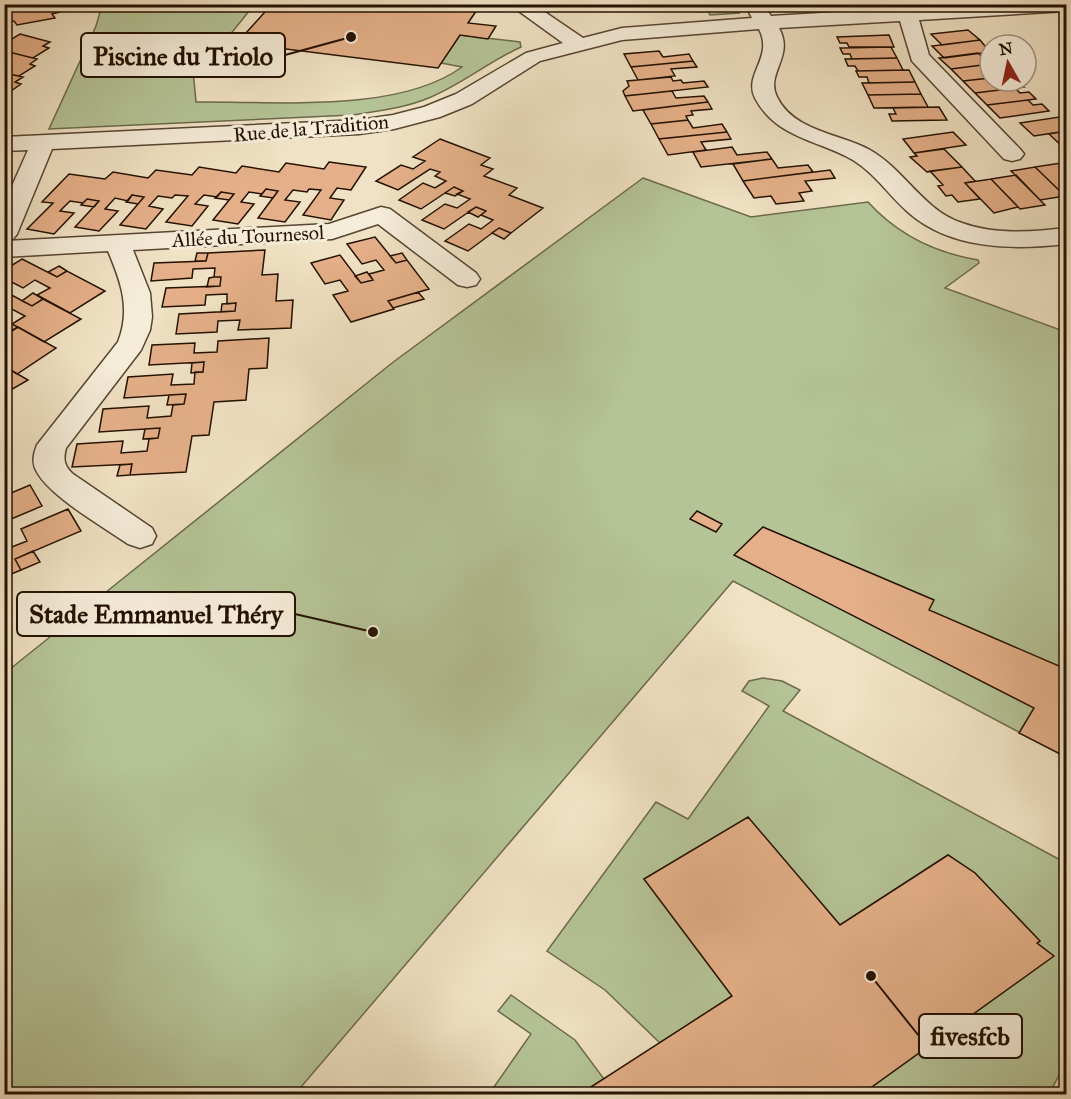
<svg xmlns="http://www.w3.org/2000/svg" width="1071" height="1099" viewBox="0 0 1071 1099" font-family="'IM FELL Great Primer',serif">
<style>
.green{fill:#b5c497;stroke:#6c6a4c;stroke-width:1.5}
.building{fill:#e5b089;stroke:#241101;stroke-width:1.5}
.lines{fill:none;stroke-linecap:round;stroke-linejoin:round}
.minor-casing{stroke:#574532;stroke-width:3}
.minor{fill:#f5ecd9;fill-rule:evenodd}
.labels{text-anchor:middle;dominant-baseline:central;stroke-width:6;stroke-linejoin:round;paint-order:stroke}
.far-street-label{font-size:20px;fill:#241101;stroke:#f5ecd9}
.leader{fill:none;stroke:#241101;stroke-width:2}
.callout-dot{fill:#241101;stroke:#f5ecd9;stroke-width:2}
.callout{fill:#f5ecd9;stroke:#241101;stroke-width:2}
.callout-label{font-size:26px;text-anchor:middle;font-weight:bold;fill:#241101}
</style>
<rect width="100%" height="100%" fill="#f0e2c4"/>
<filter id="stains"><feTurbulence type="fractalNoise" baseFrequency=".00333" numOctaves="4"/><feColorMatrix values="0 0 0 0 .2 0 0 0 0 .09 0 0 0 0 .02 0 0 0 .5 -.17"/></filter>
<radialGradient id="worn" r=".72"><stop offset=".6" stop-color="#630" stop-opacity="0"/><stop offset="1" stop-color="#630" stop-opacity=".3"/></radialGradient>
<path class="green" d="M102,5H254L225,41L218,40L193,70L196,102C274,101 397,114 462,67L441,63L460,35L520,42L521,47C490,61 462,84 431,97C406,108 378,111 352,115L49,129L96,26Z
M693,5H734L739,13L710,15L708,11L697,12Z
M643,178L751,217L868,202C897,234 936,253 978,260L979,263L945,288L1066,332V757L733,581L295,1094H5V673L392,363Z
M763,678L782,681L800,690L783,711L1066,863V1062L1049,1094H862L1053,956L1037,943L1040,941L975,873L948,855L840,925L748,818L644,879L732,996L660,1043L605,990L547,951L656,802L688,819L769,706L742,691L749,681Z
M511,995L575,1040L604,1079L580,1094H489L531,1034L498,1011Z"/>
<path class="building" d="M4,4H45L22,9L19,5L4,8Z
M45,4H56L60,12L52,14L55,18L17,25L14,21L4,23V12Z
M272,4H458L479,7L468,23L496,26L488,39L460,35L438,68L237,43Z
M968,30L980,40L942,45L931,34Z
M20,34L50,42L43,46L49,48L33,58L4,51V37L12,39Z
M889,35L894,47H849L847,43H840L837,37Z
M980,40L990,52L944,58L932,46Z
M891,47L897,58L852,59L850,54H843L840,48Z
M5,51L37,59L30,64L35,66L19,76L4,73Z
M659,51L663,57L689,54L693,61L631,67L624,54Z
M978,53L990,64L951,69L939,58Z
M897,58L903,70L858,71L855,66H848L845,59Z
M693,61L697,67L671,69L675,76L638,80L631,67Z
M990,64V78L963,81L951,69Z
M909,70L915,82L869,83L867,77H859L856,71Z
M4,73L23,77L15,82L21,84L5,95Z
M671,77L673,81L681,80L683,83L704,81L708,87L625,96L623,91L629,86L627,81Z
M990,78V81H1017L1024,87L975,93L963,81Z
M915,82L921,94L868,95L862,83Z
M1015,88L1020,93L1029,92L1036,99L987,105L975,93Z
M672,91L676,98L704,96L708,102L633,111L625,96Z
M921,94L928,107L874,108L868,95Z
M1028,100L1033,105L1042,104L1049,111L1000,118L987,105Z
M708,102L712,109L691,111L693,115L686,116L688,120L651,124L643,110Z
M939,107L947,120L892,121L889,114H896L893,108Z
M1066,116V131L1034,136L1020,123Z
M688,120L693,128L722,124L727,132L659,139L651,124Z
M1066,131V150L1049,134Z
M727,132L731,139L701,142L706,150L668,155L659,139Z
M953,132L966,145L914,153L903,139Z
M440,139L490,158L481,165L493,169L484,176L517,188L509,195L543,208L511,233L499,228L468,251L445,241L469,224L481,229L493,220L481,215L486,211L476,207L444,229L422,220L445,204L457,208L470,199L457,194L463,191L454,187L421,209L399,200L423,183L435,188L446,181L435,176L440,172L430,169L398,190L376,181L401,165L413,169L425,161L413,157Z
M732,147L737,155L767,152L772,159L701,167L693,152Z
M944,149L962,167L927,172L910,157L917,156L914,153Z
M772,159L778,168L808,165L813,172L743,181L733,164Z
M329,162L366,167L351,190L337,188L330,198L344,200L331,220L303,215L321,190L309,189L307,192L293,190L285,200L300,202L285,222L258,218L278,191L266,189L262,194L249,192L241,202L254,204L238,224L213,220L234,194L221,192L217,197L204,195L195,204L208,206L192,226L166,222L188,196L175,195L172,198L158,196L149,206L163,209L146,229L120,225L144,197L132,195L128,201L115,198L105,209L118,211L99,231L75,227L99,201L87,199L83,203L70,201L60,211L74,213L54,234L27,229L53,203L42,202L69,174L105,179L113,172L148,178L156,170L192,175L199,167L236,173L242,166L279,172L286,163L324,169Z
M1061,163L1066,168V195L1065,196L1035,167Z
M962,167L975,181L965,183L980,199L958,202L952,195L946,196L938,186L943,185L930,171Z
M1035,167L1065,196L1040,200L1011,171Z
M830,170L835,178L805,181L812,191L799,193L804,201L776,204L771,196L754,198L743,181Z
M1016,175L1040,200L1045,205L1020,209L991,179Z
M991,179L1018,207L994,213L965,183Z
M454,187L463,191L455,196L445,193Z
M266,189L278,191L273,198L260,196Z
M221,192L234,194L229,200L215,198Z
M132,195L144,197L138,204L126,202Z
M87,199L99,201L94,207L81,205Z
M476,207L486,211L478,217L468,212Z
M499,228L511,233L504,239L492,233Z
M375,237L396,263L407,260L429,289L388,301L394,309L351,322L333,295L348,291L340,280L325,284L311,263L340,255L361,283L373,280L369,274L384,270L376,260L362,264L347,244Z
M265,250L262,275L278,274L276,301L293,300L291,328L238,330L240,320L218,321L217,332L176,334L179,314L235,311L236,303L227,304V294L206,295L205,305L162,307L166,288L220,286L221,277H214L215,268L193,269L192,278L151,281L154,263L206,261L208,253Z
M197,253H208L206,261H195Z
M402,253L407,260L396,263L390,256Z
M22,259L57,277L67,271L105,291L70,313L37,295L50,288L35,280L23,288L4,278V270Z
M59,266L67,271L57,277L48,272Z
M367,272L373,280L361,283L355,276Z
M214,277H221L220,286L207,287L209,278Z
M4,291L32,306L43,299L81,319L44,342L12,324L25,316L10,308L4,311Z
M418,292L424,299L393,308L388,301Z
M33,293L43,299L32,306L22,301Z
M236,303L235,311L221,312L222,304Z
M8,322L18,327L6,335L4,324Z
M18,327L56,348L17,374L4,366V334Z
M269,338L267,368L249,369L246,400L214,402L209,435L192,436L186,472L130,475L132,464L72,467L77,444L123,441L121,453L147,451L149,439L158,438L160,428L99,432L103,409L149,406L147,418L171,416L173,405L184,404L186,394L124,398L128,377L173,374L171,385L194,384L195,372H203L204,362L149,365L152,345L195,343L194,353L217,352L218,341Z
M204,362L203,372L191,373L192,363Z
M4,366L28,380L4,394Z
M186,394L184,404L167,405L169,395Z
M160,428L158,438L143,439L145,429Z
M132,464L130,475L117,476L120,465Z
M30,485L42,506L4,522V496Z
M68,509L81,531L15,559L21,570L4,577V550L27,541L21,529Z
M697,511L722,524L716,532L690,519Z
M763,527L934,600L929,610L1066,669V757L1019,733L1034,708L734,555Z
M33,551L40,562L21,570L15,559Z
M748,817L840,925L948,855L975,873L1040,941L1037,943L1054,956L862,1094H580L732,996L644,879Z"/>
<g class="lines">
<g class="minor-casing">
<path id="minor" d="M509,4H533L583,38L622,28L752,18L745,4H763L771,16L973,4H1066V11L919,20L929,55L1020,149L1024,154L1020,159L1012,161L1004,159L912,61L900,21L779,28C795,57 765,73 777,97C793,131 841,134 870,150C905,170 923,210 962,223C995,235 1032,232 1066,228V244C1014,250 952,250 909,213C890,197 876,174 853,160C818,140 776,138 755,98C743,74 774,58 759,29L622,40L540,61L472,104L440,117L394,129L359,134L52,149L17,234L13,239L6,241L329,224L381,207L390,209L476,273L480,279L476,285L467,287L458,285L378,224L332,239L133,250L150,293L152,317L150,330L141,350L66,448C63,459 64,466 73,474L152,528L156,536L152,544L140,548L128,544C104,527 46,495 35,468C32,460 34,453 37,445L118,342C131,309 121,282 108,251L4,257V204L28,150L4,151V137L359,120L393,115L424,107L456,94L526,53L563,43Z"/>
</g>
<use href="#minor" class="minor"/>
</g>
<g class="labels">
<g class="far-street-label">
<text transform="translate(311 128) rotate(-5)">Rue de la Tradition</text>
<text transform="translate(248 236) rotate(-3)">Allée du Tournesol</text>
</g>
</g>
<path class="leader" d="M351 37L285 55M373 632L295 614M871 976L919 1036"/>
<g class="callout-dot">
<circle cx="351" cy="37" r="6"/>
<circle cx="373" cy="632" r="6"/>
<circle cx="871" cy="976" r="6"/>
</g>
<g class="callout">
<rect x="81" y="33" width="204" height="44" rx="6"/>
<rect x="17" y="592" width="278" height="44" rx="6"/>
<rect x="919" y="1014" width="103" height="44" rx="6"/>
</g>
<g class="callout-label">
<text x="183" y="65">Piscine du Triolo</text>
<text x="156" y="623">Stade Emmanuel Théry</text>
<text x="970" y="1045">fivesfcb</text>
</g>
<rect width="1071" height="1099" fill="none" stroke="#f0e2c4" stroke-width="24"/>
<rect x="6" y="6" width="1059" height="1087" fill="none" stroke="#241101" stroke-width="3"/>
<rect x="12" y="12" width="1047" height="1075" fill="none" stroke="#241101" stroke-width="1.5"/>
<g transform="translate(1008 63) rotate(351)"><circle r="28" fill="#f5ecd9" stroke="#a19483" stroke-width="1.5"/>
<path d="M0-4.5L10 22L0 15L-10 22Z" fill="#8f2418"/>
<text y="-9" font-size="16" font-weight="bold" text-anchor="middle" fill="#241101">N</text>
</g>
<rect width="100%" height="100%" filter="url(#stains)"/>
<rect width="100%" height="100%" fill="url(#worn)"/>
</svg>
